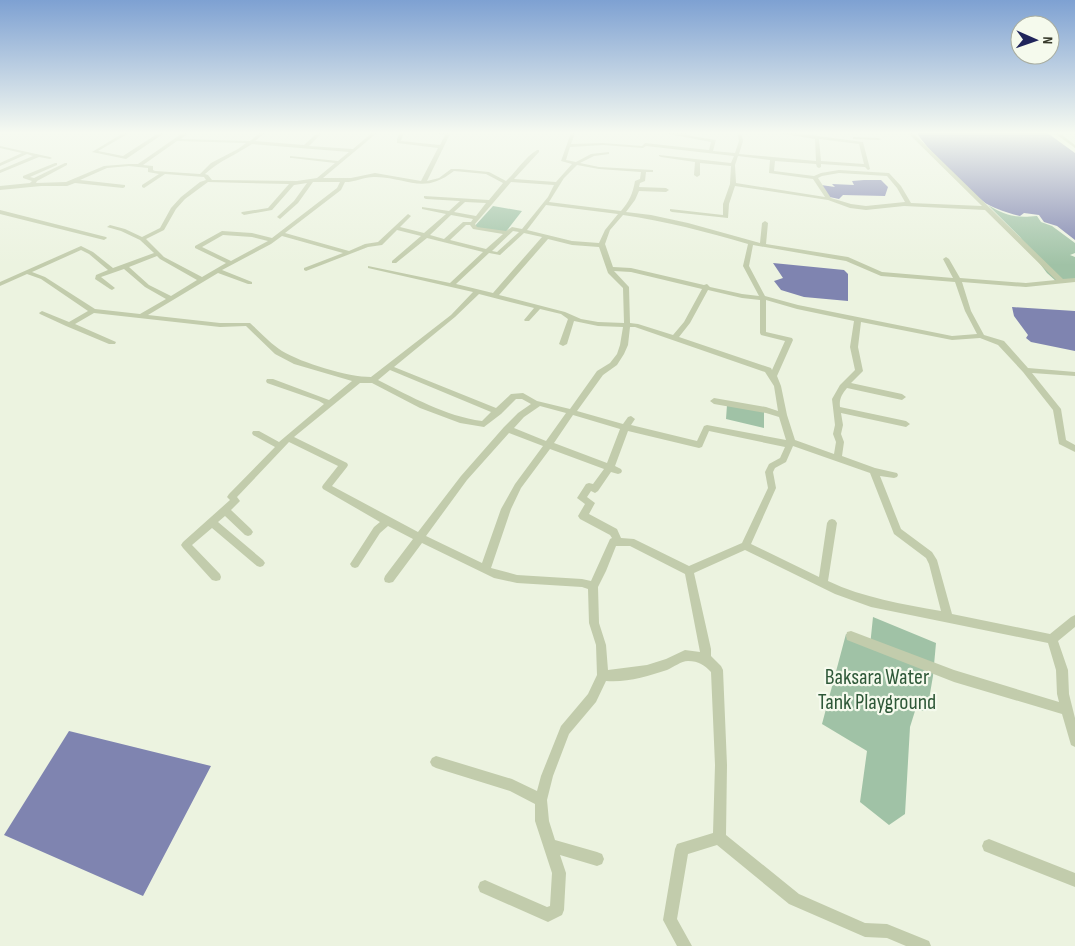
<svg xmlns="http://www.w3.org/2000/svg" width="1075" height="946" viewBox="0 0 1075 946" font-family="'Sofia Sans Condensed',sans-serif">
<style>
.green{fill:#a0c2a6}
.water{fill:#7f84b0}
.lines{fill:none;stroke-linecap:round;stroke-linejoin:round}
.minor{fill:#c2ccac;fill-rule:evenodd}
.labels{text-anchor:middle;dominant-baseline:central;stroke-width:4.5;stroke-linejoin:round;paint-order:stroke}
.near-park-label{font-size:22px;fill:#2e5838;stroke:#f5faed}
</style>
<rect width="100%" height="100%" fill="#ecf3e0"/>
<path class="green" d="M988,205C1006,216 1015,218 1037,216L1041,222L1052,226L1075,243V253L1070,255L1075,257V280L1057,282L1047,273L1020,237Z
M493,206L522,211L505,233L473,228Z
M727,405L764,412V428L726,419Z
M873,617L936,643L933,676L927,711H915L910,727L905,814L889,825L860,802L867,751L822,724L846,634L870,646Z"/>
<path class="water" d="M917,132H1046L1075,153V240L1057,226L1044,222L1039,215L1024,213L1020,216C1008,213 998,210 987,204C977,198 919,142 917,132Z
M864,180H881L888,187L885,196L843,195L839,199L825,196L821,185L835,187L832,184L854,185L852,181Z
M773,263L844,270L848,274V301L804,297L781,290L774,281L783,278Z
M1012,307L1075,311V351L1031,342L1026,338L1028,335L1014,316Z
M69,731L211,766L143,896L4,835Z"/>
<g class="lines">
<path class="minor" d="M125,132H131L98,151L123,156L160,132H166L126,159L92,152Z
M184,132H190L181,139L250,141L261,132H266L255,141L304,145L318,132H323L309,146L353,149L373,132H378L323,178H351L375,173L421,181L438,148L397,143V139L400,132H404L401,141L440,145L445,135L427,132H451L427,181L439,178L451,169H459L489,172L506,181C517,171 524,158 537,150H539V152L514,179L556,182L572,164L561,161L571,133L556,132H586L575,133L571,144L603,143L642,146L645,143L709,150L711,142L658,132H687L686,135L716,140L713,151L735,153L739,141L737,132H741L743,141L739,154L816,161L815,139L772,132H788L863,142L870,169L868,170L865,167L821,164V167L819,168L817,167L816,164L775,161L774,171L814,176L821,173L839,170L889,173L901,186L911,203L982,206L907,132H912L1063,279L1075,278V282L1026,287L962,282L971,311L984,335L1004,341L1028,368L1075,372V376L1032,373L1061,409L1066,440L1075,445V452L1059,444L1053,410L1023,372L998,345L980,338L952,340L861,322L858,347L863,371L851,383L902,394L906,397L902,400L847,388C842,394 839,399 840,407L906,421L910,424L906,427L841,413L843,425L841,434L844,442L842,456L875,468L897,473L898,475L897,477L894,478L880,476L901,529L932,552L937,560L952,614L1050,634L1071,617L1075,615V627L1058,641L1068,670L1069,694L1075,718V747L1071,745L1062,714L954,682L847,640L846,636L847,632L851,631L954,670L1059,702L1057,694L1056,670L1048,643L871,607L835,594L745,550L694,573L711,649V656L721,666L723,670L727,765L726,835L799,894L865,923L887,924L929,941L931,946H906L887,938L865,937L789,904L717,845L688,854L677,919L692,946H677L663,920L675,849L677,844L713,833L715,765L711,672C704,665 699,661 688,661C681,661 674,667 667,670C648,676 626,683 606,681L596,702L569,734L553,776L547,800L549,821L555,840L597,852L602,854L604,859L602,864L597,866L560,855L566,873L564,910L562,915L548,922L480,892L478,887L480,882L485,880L547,907L550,906L552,873L535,821V804L510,791L436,768L432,766L430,762L432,758L436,756L512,779L537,791L541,776L561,726L588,694L597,675L596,645L589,623L588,589L582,587L517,583L494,578L422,543L393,582L389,583L385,582L384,579L385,576L413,539L388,526L380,533L358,567L355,568L352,567L350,564L352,561L374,527L380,522L323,489L322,487L323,485L338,466L289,442L237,497L240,501L231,510L251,529L253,532L251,535L248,536L245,535L225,516L218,522L263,560L265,563L263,566L260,567L257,566L212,528L192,545L220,574L221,577L220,580L216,581L212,580L183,548L181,545L183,542L230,500L227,497L229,494L275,447L253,435L252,433L253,431H259L279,442L324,404L319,401L267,383L266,381L267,379H273L329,400L352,381L294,364L275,354L246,326L220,327L94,313L75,324L116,342L115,344H109L66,326L40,314L39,313L42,311L69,322L88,311L41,279L27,274L0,286V282L81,246L93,252L113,268L154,253L140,240L121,231L107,227L110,225L125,229L142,237L160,228L171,208L181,197L200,182L206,180L204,177L165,174L144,188L142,187V185L159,174L148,172V168L129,166L107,168L80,180L125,185V187L123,188L75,183L67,186H41L0,190V186L30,183L32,181L23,178V176L55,163H57V165L30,177L34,178L65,163H67V165L37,181L36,183L66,182L104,166L129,164H138ZM819,139L859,144L864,164L821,161ZM177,141L246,143L238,149L211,163L200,174L155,171L153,170V166L143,165ZM252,144L349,152L338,161L290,156V158H292L335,163L317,178L297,181L212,180L208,175L205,174C220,160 236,155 252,144ZM603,145L643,148L646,146L734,156L731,163L659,155V156L661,157L695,162L694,175L697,177L700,175V163L731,166L730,184L723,204V215L670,209V211L672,212L728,218L729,204L735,186L828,200L850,208L866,210L904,206L985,210L1056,280L1026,283L960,278L949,259L946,257L943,259L953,278L882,272L848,257L766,244L768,223L765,221L762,223L760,243L688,223L651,215L626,212L635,200L639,191L666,192L669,190L666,188L639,187L640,183L645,181L646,172H653V170L599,167L580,163L594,156L609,154V152L591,154L576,162L566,160L570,147ZM738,156L770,160L769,173L813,179L825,197L736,183L735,165ZM577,165L599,169L641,172L640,179L635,181C633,193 629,202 621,211L549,202L564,178ZM454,171L486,174L503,183L489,200L424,196V198L426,199L460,201L449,211L422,207V209L446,214L424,233L400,227L411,216L408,214L378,242L365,244L349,251L285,233L341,190L345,182C356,182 366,176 376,177C409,178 423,195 454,171ZM839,173L887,176L897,188L905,202L866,206L851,204L831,198L818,178L822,176ZM208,182L289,184L268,208L242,212L241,213L244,215L272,210L294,185L307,183L294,201L278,216L277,217L280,219L298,203L313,182H340L337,188L272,238L252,233L222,231L195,246V248L226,263L202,277L164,257L146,239L164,230L176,209L185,199ZM511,182L554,185L548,197L522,229L512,227L506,231L477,227L475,224ZM465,202L486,203L476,216L454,212ZM546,205L618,214L605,230L599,243L572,241L527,230ZM451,215L473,219L471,222H463L444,239L430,235ZM623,215C666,221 707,232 748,244L743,266L759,296L742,294L710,287L707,284L704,285L631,268L613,267L605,244L610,230ZM466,225H470L473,229L503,234L486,249L450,240ZM397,230L421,236L392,261V263H396L427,238L483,252L450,283L368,266V268L473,292L451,315L371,377C348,377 302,363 282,351C271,344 260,332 250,323H220L148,315L218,273L248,284H252V282L222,270L271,244L282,236L343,253L304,268V270L306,271L368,247L382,245ZM513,231L519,232L497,252L492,251ZM524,233L542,237L493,293L456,284L489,253L500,255ZM223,235L252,237L268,241L231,261L202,247ZM548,239L572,245L599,247L608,273L623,288L624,323L598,322L581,319L565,312L499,295ZM753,245L846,261L881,276L955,282L965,311L977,334L952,336L798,305L765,296L749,266ZM81,250L89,254L108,270L96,275L95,279L110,289L112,290L115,288L101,277L124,269L145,287L166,299L140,314L95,309L45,277L32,272ZM157,256L160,259L197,280L171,296L149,285L129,267ZM614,271L631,272L702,289L684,322L673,335L638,324L630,323L629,287ZM708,290L742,298L760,300V333L761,335L785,341L772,370L771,368L679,337L690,323ZM479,294L534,308L524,320L525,321H529L540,309L561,314L568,319L559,344L563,346L567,344L574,321L598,326L623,327L620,345L617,354L610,363L597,371L570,409L537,401L523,393L511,394L496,408L394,367L455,317ZM766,300L797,309L854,321L850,347L855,370L840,385L832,399L835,425L833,434L836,442L834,454L795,440L787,415L781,386L777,376L793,340L792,338L766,332ZM630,327H635L765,372L774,386L778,411L766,407L714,398L710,401L714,404L766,413L779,417L786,440L707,425L704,426L697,441L631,425L635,419L631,416L628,417L623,424L577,411L603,375L617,365L624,354L628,345ZM390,370L491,412L482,421C445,416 412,397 378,380ZM360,383H372L420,408L460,423L484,427L501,414L516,399H522L531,404L518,413L504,427L461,476L418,532L332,486L347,467L348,465L347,463L294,437ZM540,406L566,413L546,441L514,428L524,417ZM573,415L620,429L607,463L554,443ZM628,431L699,448L702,447L709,431L785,447L780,458L769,464L765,472L768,488L742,543L689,566L634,539L621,538L617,529L589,514L595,503L587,497L591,491L595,493L598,491L611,472L618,474L621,473L622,471L621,469L615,466ZM509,433L543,446L515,484L501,509L482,563L426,536L467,480ZM793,446L870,473L894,534L926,558L929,564L941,611C902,604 864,598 828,581L837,523L835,520L832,519L829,520L827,523L819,577L751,544L776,488L773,472L775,468L786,462ZM550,449L604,469L593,484L589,483L586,484L577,498L585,504L578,516L580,519L610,535L612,538L610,539L591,581L582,579L517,575L491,568L511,509L521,488ZM616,546H630L685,574L700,652L685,650L666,659L647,665L608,670L606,645L599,623L598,587L606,571Z
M1053,132H1058L1075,145V148Z
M855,137L879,138L881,139L879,140L853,139V137Z
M0,146L50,157L52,158L50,159L39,157L0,173V170L33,156L27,154L0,166V163L22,153L0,148Z
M0,210L106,237L107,238L104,240L0,214Z
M989,839L1075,873V887L984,851L982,846L984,841Z"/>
</g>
<linearGradient id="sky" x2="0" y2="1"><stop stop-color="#7ea1d2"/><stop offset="0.5" stop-color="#f6faf1"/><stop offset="1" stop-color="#f6faf1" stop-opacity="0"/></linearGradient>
<rect width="1075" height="265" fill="url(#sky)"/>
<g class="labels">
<g class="near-park-label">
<text x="877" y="677">Baksara Water<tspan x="877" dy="25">Tank Playground</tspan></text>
</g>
</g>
<g transform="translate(1035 40) rotate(92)"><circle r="24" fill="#f5faed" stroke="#a9ad9f"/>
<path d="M0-4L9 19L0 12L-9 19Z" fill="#20255b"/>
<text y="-8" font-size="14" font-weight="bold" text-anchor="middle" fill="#373a2b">N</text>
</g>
</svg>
